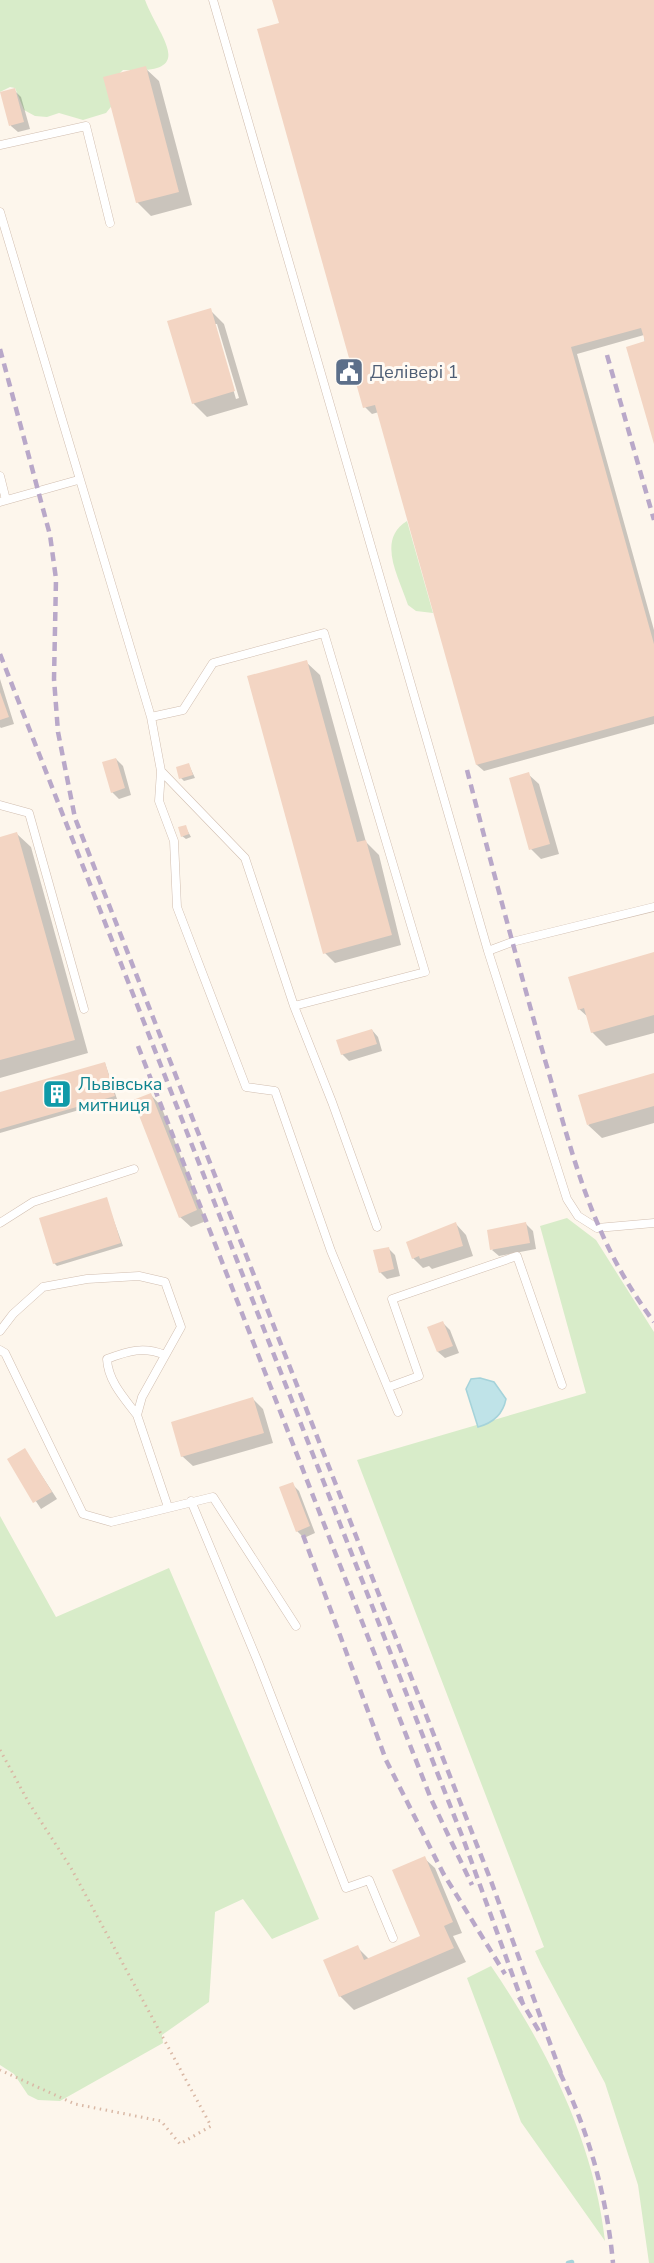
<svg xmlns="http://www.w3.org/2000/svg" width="654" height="2263" viewBox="0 0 654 2263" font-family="'Nunito Sans',sans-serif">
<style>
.green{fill:#d8ecc9}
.water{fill:#bfe3e8;stroke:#a5d3da;stroke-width:1.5}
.shadow{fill:#0003;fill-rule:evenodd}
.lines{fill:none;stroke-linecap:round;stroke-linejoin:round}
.stream{stroke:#a5d3da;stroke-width:4.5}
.building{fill:#f3d5c3}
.service-casing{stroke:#d1beb0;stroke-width:9}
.path{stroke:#d9b8a5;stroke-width:3;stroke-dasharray:1.5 4.5;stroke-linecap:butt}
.service{stroke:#fff;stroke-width:8}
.rail{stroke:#b9a8c9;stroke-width:4.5;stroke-dasharray:9 6;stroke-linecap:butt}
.labels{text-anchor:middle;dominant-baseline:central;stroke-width:6;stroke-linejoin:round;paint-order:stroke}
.service-label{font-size:18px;fill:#4e5e75;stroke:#fffaf3;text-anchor:start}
.culture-label{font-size:18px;fill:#0d838f;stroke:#fffaf3;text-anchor:start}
</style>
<rect width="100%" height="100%" fill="#fdf6ec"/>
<path class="green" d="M0,0H145C160,39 199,75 123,70L115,78L114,103L106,113L83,120L59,113L47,117L35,116L24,110L15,88L10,87L0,92Z
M407,521L433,613L416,611L408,605C399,577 376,540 407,521Z
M567,1218L596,1240L654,1332V2263H649L638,2185L605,2083L541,1964L535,1951L544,1947L357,1460L586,1393L540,1226Z
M0,1516L56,1617L169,1568L319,1919L272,1939L243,1899L215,1912L209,2002L162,2035L163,2043L60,2101L38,2100L28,2095L14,2074L0,2065Z
M491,1966C547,2048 594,2142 605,2241L521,2122L467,1978Z"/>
<path class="water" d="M480,1378L494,1382L506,1399C503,1414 493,1423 478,1427L466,1389L471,1379Z"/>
<path class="shadow" d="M274,0H654V441L644,335L577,354L654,630V724L484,771L477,765L379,412L372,414L365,407L282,23Z
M145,68L159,81L192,205L151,216L137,202Z
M14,90L21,97L30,129L18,132L11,126L2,93Z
M210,310L224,324L248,405L207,417L193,403ZM214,324H217L239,398L236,399Z
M306,662L320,675L366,842L379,855L401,945L335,963L325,953Z
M0,679L14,724L1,728L0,727Z
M116,759L123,766L131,795L119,799L112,792Z
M189,765L195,778L184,781L181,778Z
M528,774L539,784L559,854L541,859L531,849Z
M185,826L191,837L186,839L182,836Z
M17,834L31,847L88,1053L0,1078V838Z
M654,954V1033L606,1046L592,1032L589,1018L579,1009Z
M372,1030L378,1037L382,1051L349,1061L342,1054Z
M105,1063L117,1099L0,1133V1094Z
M654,1074V1123L602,1138L588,1125Z
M151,1095L161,1106L206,1221L191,1227L180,1217Z
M106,1199L123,1246L57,1266L54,1263Z
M456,1224L466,1235L473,1256L432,1269L429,1266L423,1268L413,1258Z
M526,1224L533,1231L536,1249L499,1256L492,1250Z
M388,1248L395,1255L400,1276L387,1279L380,1272Z
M443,1323L450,1330L459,1353L445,1358L438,1352Z
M253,1399L263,1409L273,1443L193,1466L182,1456Z
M25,1450L57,1499L41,1509L9,1460Z
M292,1484L299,1491L315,1533L304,1538L297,1531Z
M424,1858L435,1868L462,1933L453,1936L466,1962L354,2010L340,1996L357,1947L369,1959L422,1937Z"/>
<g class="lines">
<path class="stream" d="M568,2263L572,2262"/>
</g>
<path class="building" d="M272,0H654V444L626,347L645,341L641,328L571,347L654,644V716L476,765L375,405L363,408L257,29L279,23Z
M146,66L179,192L136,203L103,77Z
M15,88L24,122L9,126L0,92Z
M211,308L235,391L192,404L167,321Z
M307,660L357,842L366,840L392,935L323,954L247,676Z
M0,692L9,717L0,720Z
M116,758L125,788L111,793L102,762Z
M189,763L193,775L179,779L176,767Z
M529,772L550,844L529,850L509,778Z
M186,825L189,834L181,837L178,827Z
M17,832L75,1040L0,1060V837Z
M654,952V1015L591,1033L584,1008L578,1010L568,977Z
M372,1029L377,1044L341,1055L336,1040Z
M105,1062L115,1096L0,1129V1092Z
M654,1073V1106L587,1125L578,1095Z
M151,1093L197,1210L179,1218L133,1100Z
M107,1197L121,1243L53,1264L39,1218Z
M456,1222L463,1246L420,1259L419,1256L412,1259L406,1242Z
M526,1222L530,1243L490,1250L487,1230Z
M389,1247L394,1269L379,1273L373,1250Z
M443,1321L453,1346L437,1352L427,1327Z
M253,1397L264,1433L181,1457L171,1422Z
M25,1448L52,1492L33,1503L7,1459Z
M293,1482L310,1526L296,1532L279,1487Z
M425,1856L453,1922L444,1926L454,1948L339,1997L323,1960L358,1945L364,1960L420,1936L392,1870Z"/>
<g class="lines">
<g class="service-casing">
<path id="service" d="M213,0L488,951L567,1199L578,1216L597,1228L654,1223
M0,145L86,126L110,223
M0,212L151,717L161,771L245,858L294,1006L425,972L324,633L213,663L183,710L151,717
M0,476L6,500
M0,502L78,480
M161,771L159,801L174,841L177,907L246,1087L275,1091L331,1251L398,1412
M0,805L29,813L84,1009
M488,951L512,942L654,907
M294,1006L332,1102L377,1227
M0,1223L33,1202L134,1169
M0,1331L13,1314L43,1287L87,1279L139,1276L165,1282L181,1327L142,1397L137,1415L168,1507
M0,1350L5,1353L83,1514L111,1522L213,1497L296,1626
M389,1387L419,1376L392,1299L517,1256L562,1385
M137,1415C124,1398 108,1381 107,1359C128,1351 144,1346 165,1355
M191,1501L258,1662L346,1888L369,1880L393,1938"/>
</g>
<path class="path" d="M0,1750L29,1803L71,1868L211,2126L180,2144L161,2121L75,2104L0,2070"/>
<use href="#service" class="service"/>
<path class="rail" d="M0,349L50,535L56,579L54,679L58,732L75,818L491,1881L563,2079
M607,355L654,520
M0,654L464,1841L523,2004
M467,770C492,867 518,964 545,1060C574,1158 591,1238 654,1322
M138,1046L431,1799L472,1885
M303,1535L386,1760L443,1873L505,1974
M519,1997L540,2033
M560,2073C589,2132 607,2198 613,2263"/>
</g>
<defs>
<g id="civic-square" transform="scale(1.5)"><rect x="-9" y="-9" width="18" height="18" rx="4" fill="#5c6f8a" stroke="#fffaf3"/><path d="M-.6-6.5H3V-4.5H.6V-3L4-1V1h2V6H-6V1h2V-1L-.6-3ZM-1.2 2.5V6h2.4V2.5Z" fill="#fff"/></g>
<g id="building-square" transform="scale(1.5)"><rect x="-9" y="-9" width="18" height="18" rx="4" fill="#0f9aa8" stroke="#fffaf3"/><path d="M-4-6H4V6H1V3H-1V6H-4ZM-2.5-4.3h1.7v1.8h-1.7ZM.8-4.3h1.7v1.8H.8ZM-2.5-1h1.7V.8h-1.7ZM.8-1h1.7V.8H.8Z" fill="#fff"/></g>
</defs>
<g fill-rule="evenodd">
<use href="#civic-square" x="349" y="372"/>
<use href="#building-square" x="57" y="1094"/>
</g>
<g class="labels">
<g class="service-label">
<text x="370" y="372">Делівері 1</text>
</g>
<g class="culture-label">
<text x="78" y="1084">Львівська<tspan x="78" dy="21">митниця</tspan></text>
</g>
</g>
</svg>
